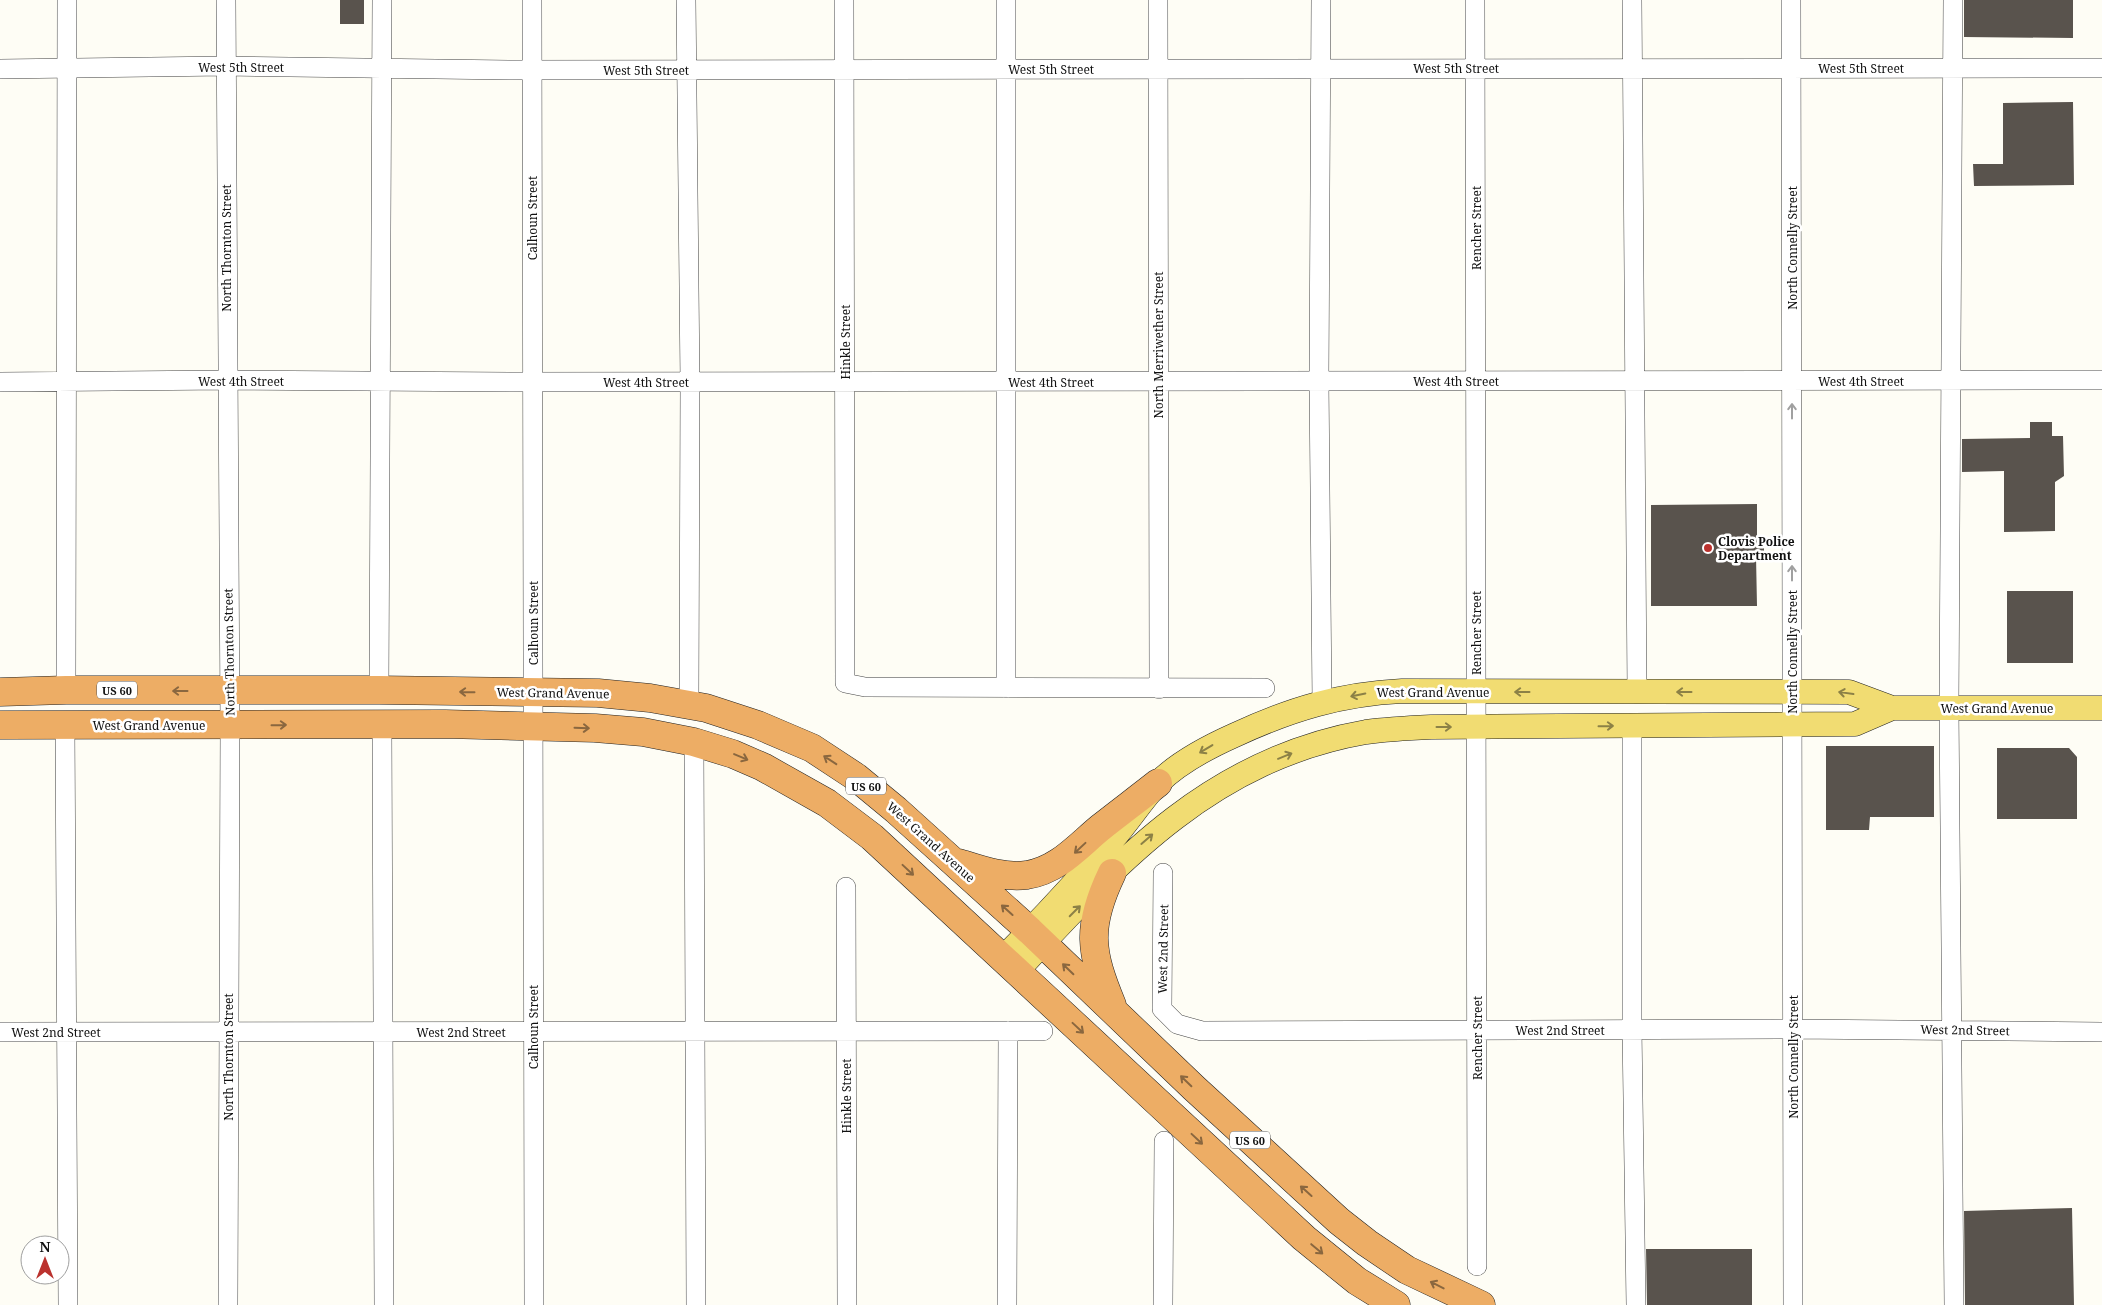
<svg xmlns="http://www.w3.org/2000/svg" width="2102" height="1305" viewBox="0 0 2102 1305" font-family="'Noto Serif',serif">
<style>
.building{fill:#59534d}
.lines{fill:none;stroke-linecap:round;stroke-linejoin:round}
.minor-casing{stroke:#444;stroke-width:20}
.major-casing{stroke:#222;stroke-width:25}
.highway-casing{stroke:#222;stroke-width:29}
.minor{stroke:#fff;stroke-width:19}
.major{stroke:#f1dc72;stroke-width:24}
.highway{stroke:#edad65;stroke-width:28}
.oneway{stroke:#a0a0a0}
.oneway2{stroke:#8a673f}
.oneway3{stroke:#8c8146}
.poi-dot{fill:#bb322e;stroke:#fff;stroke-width:2}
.labels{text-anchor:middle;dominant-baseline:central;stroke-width:5;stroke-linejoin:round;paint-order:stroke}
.shield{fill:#fff;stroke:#585858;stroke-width:1}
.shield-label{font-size:11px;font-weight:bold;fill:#111}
.street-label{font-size:12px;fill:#111;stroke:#fff}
.poi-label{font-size:12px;font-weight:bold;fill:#111;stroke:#fff;text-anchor:start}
</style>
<rect width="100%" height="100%" fill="#fefdf5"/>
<path class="building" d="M340,0H364V24H340Z
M1964,0H2073V38L1964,37Z
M2073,102L2074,185L1974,186L1973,164H2003V103Z
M2030,422H2052V436H2063L2064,476L2055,482V531L2004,532V471L1962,472V439L2030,438Z
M1757,504V540H1764V556H1756L1757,606H1651V505Z
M2007,591H2073V663H2007Z
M1826,746H1934V817H1870L1869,830H1826Z
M1997,748H2069L2077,757V819H1997Z
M2072,1208L2074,1305H1965L1964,1211Z
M1646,1249H1752V1305H1647Z"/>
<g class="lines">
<g class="minor-casing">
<path id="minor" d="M226,0L230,726L228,1305
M532,0L534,1305
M686,0L690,382L689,705
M844,0L845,683L865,687L1265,688
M1006,0V688
M1158,0L1159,689
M1321,0L1319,381L1322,702
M1475,0L1477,1266
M1632,0L1637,692
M1791,0L1793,1305
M1953,0L1949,708L1954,1305
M0,69L225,66L509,70L2102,68
M0,382L227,380L510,382L2102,380
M66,690L67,0
M379,690L382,0
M65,724L68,1305
M382,724L384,1305
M1632,725V1029L1636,1305
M694,742L696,1305
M1163,873L1162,1009L1177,1024L1202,1031L1793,1029L2102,1032
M846,887L847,1305
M0,1032L1043,1031
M1007,1305L1008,1031
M1163,1305L1164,1141"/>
</g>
<g class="major-casing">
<path id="major" d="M1003,958C1041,920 1078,880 1113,839C1129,821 1142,800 1158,783C1179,762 1208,747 1235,735C1291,709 1341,694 1402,691L1849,692L1892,708H2102
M1017,971C1119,861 1211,759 1366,732C1388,729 1409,728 1431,727L1855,724L1892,708"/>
</g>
<g class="highway-casing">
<path id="highway" d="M0,692L66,690H379L598,693L650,698L706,708L758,725L812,748L856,777L896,810L1030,931L1194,1088L1339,1221L1367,1243L1407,1270L1481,1305
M0,725L445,724L595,728L643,732L694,742L733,754L763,767L827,803L872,837L1304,1238L1357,1281L1396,1305
M959,863C981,870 1003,878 1027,875C1058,870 1077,847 1100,828C1119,813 1139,798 1158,783
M1112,873C1086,927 1090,952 1112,1005"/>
</g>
<use href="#minor" class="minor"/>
<use href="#major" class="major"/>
<use href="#highway" class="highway"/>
</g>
<defs><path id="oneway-shaft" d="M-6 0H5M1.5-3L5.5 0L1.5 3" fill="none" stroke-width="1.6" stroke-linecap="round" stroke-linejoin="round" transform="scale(1.25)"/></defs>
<g class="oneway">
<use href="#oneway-shaft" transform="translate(1792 411) rotate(-90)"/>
<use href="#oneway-shaft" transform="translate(1792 573) rotate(-90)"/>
</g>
<g class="oneway2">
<use href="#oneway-shaft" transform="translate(180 691) rotate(-180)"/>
<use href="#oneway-shaft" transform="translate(467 692) rotate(-179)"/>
<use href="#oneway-shaft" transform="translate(279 725) rotate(-1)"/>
<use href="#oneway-shaft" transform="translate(582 728) rotate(2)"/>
<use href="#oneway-shaft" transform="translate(741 757) rotate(23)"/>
<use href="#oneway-shaft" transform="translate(830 760) rotate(-147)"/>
<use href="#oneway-shaft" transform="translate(1080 848) rotate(137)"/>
<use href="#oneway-shaft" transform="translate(908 870) rotate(43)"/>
<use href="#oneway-shaft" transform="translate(1007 910) rotate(-138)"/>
<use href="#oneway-shaft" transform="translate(1068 969) rotate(-136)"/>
<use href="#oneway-shaft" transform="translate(1078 1028) rotate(43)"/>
<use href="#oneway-shaft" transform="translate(1186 1081) rotate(-136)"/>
<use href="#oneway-shaft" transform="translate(1197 1139) rotate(43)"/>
<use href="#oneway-shaft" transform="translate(1306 1191) rotate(-138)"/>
<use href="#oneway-shaft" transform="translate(1317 1249) rotate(40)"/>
<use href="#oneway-shaft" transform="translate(1437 1285) rotate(-153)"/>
</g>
<g class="oneway3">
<use href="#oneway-shaft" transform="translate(1522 692) rotate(-180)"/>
<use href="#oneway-shaft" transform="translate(1684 692) rotate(180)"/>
<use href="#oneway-shaft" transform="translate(1846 693) rotate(-172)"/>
<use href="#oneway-shaft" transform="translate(1358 695) rotate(168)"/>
<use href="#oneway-shaft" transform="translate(1606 726) rotate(-1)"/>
<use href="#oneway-shaft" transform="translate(1444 727)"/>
<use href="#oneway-shaft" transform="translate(1206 749) rotate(149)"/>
<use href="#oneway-shaft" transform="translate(1285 756) rotate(-22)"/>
<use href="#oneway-shaft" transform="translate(1147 839) rotate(-41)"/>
<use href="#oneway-shaft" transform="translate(1075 911) rotate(-45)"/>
</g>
<circle class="poi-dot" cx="1708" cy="548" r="5"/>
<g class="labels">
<g class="shield">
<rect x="97" y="681.5" width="40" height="17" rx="4"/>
<rect x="846" y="777.5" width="40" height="17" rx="4"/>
<rect x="1230" y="1131.5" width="40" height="17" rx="4"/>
</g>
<g class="shield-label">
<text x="117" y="690">US 60</text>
<text x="866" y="786">US 60</text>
<text x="1250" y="1140">US 60</text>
</g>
<g class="street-label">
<text x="241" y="67">West 5th Street</text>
<text x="1456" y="68">West 5th Street</text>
<text x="1861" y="68">West 5th Street</text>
<text x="1051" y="69">West 5th Street</text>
<text x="646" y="70">West 5th Street</text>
<text transform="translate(532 218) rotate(-90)">Calhoun Street</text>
<text transform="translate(1476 228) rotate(-90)">Rencher Street</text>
<text transform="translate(226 248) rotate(-90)">North Thornton Street</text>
<text transform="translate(1792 248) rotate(-90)">North Connelly Street</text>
<text transform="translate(845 342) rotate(-90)">Hinkle Street</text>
<text transform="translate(1158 345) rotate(-90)">North Merriwether Street</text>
<text x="241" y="381">West 4th Street</text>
<text x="1456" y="381">West 4th Street</text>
<text x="1861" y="381">West 4th Street</text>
<text x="646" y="382">West 4th Street</text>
<text x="1051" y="382">West 4th Street</text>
<text transform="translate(533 623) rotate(-90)">Calhoun Street</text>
<text transform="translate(1476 633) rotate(-90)">Rencher Street</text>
<text transform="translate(229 652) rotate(-91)">North Thornton Street</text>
<text transform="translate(1792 652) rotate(-90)">North Connelly Street</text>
<text x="1433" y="692">West Grand Avenue</text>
<text transform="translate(553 693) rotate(1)">West Grand Avenue</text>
<text x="1997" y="708">West Grand Avenue</text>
<text x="149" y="725">West Grand Avenue</text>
<text transform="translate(931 842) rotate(42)">West Grand Avenue</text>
<text transform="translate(1163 949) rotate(-89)">West 2nd Street</text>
<text transform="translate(533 1027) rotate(-90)">Calhoun Street</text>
<text x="1560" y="1030">West 2nd Street</text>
<text transform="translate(1965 1030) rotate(1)">West 2nd Street</text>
<text x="56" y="1032">West 2nd Street</text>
<text x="461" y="1032">West 2nd Street</text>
<text transform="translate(1477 1038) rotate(-90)">Rencher Street</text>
<text transform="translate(228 1057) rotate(-90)">North Thornton Street</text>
<text transform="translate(1793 1057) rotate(-90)">North Connelly Street</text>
<text transform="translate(846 1096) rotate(-90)">Hinkle Street</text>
</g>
<g class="poi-label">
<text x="1718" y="541">Clovis Police<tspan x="1718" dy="14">Department</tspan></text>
</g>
</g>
<g transform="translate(45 1260)"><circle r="24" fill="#ffffff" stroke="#a0a0a0"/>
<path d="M0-4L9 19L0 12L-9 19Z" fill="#bb322e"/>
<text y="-8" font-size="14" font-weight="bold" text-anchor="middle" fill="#111111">N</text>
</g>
</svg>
